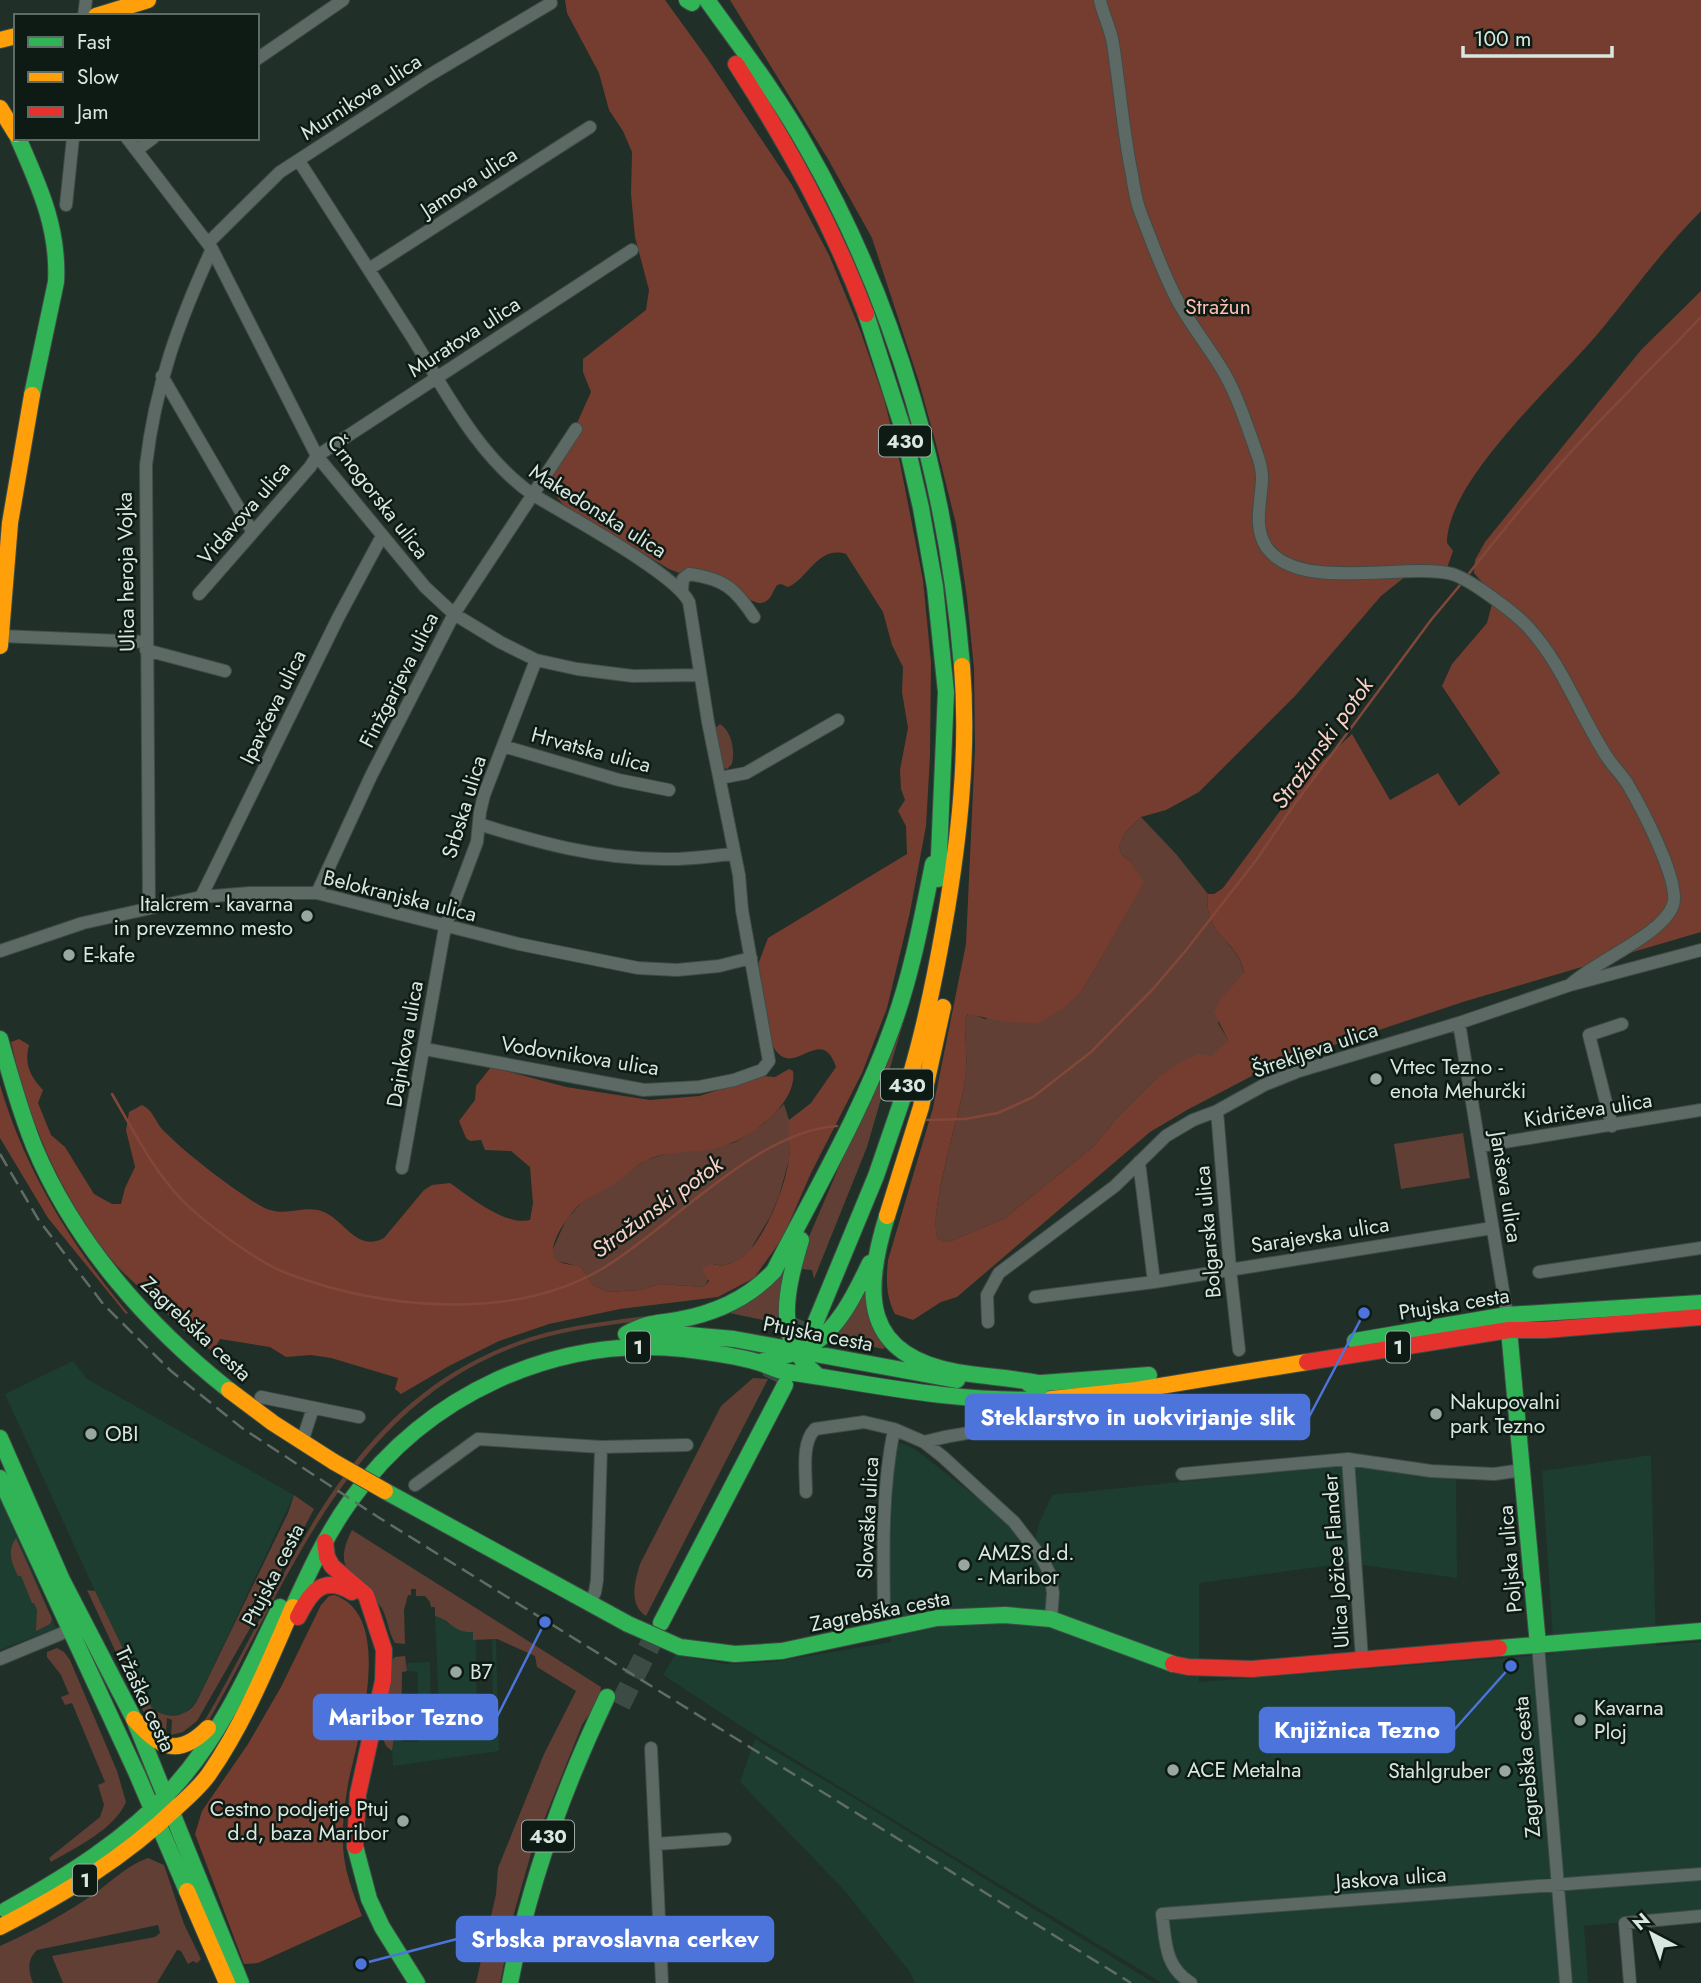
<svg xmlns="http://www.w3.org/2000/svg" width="1701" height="1983" viewBox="0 0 1701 1983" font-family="Jost,sans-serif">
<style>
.built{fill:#1c3d30}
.green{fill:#613f35}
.forest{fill:#753d30}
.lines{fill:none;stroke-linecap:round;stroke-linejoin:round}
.stream{stroke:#834739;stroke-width:2.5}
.highway-tunnel{stroke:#3c4b44;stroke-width:21;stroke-dasharray:21 10;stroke-linecap:butt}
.street-casing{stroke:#3f4c46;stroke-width:14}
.fast-casing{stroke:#3f4c46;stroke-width:18}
.slow-casing{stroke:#3f4c46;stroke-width:18}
.jam-casing{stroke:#3f4c46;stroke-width:18}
.street{stroke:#5d6964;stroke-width:12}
.fast{stroke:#30b455;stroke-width:16}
.slow{stroke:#ff9f0a;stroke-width:16}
.jam{stroke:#e5322d;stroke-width:16}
.rail{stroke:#616c67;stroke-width:2.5;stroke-dasharray:14 7;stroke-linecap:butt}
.fast-bridge-casing{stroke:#3f4c46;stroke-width:18;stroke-linecap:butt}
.slow-bridge-casing{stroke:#3f4c46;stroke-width:18;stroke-linecap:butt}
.fast-bridge{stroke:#30b455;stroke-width:16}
.slow-bridge{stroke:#ff9f0a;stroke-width:16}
.poi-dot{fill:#98a7a0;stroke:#0e1a14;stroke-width:2.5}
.labels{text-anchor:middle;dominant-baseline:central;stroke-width:5;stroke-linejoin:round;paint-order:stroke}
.shield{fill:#0e1a14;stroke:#9baaa3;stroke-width:2}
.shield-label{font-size:19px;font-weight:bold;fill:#d8e8e0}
.street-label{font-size:21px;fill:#d8e8e0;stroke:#0e1a14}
.park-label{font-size:21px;fill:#fec0b1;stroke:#0e1a14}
.poi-label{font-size:21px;fill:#d8e8e0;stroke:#0e1a14;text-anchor:start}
.water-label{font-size:23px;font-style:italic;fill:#fbd0c6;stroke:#0e1a14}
.leader{fill:none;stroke:#4c74da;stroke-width:2.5}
.callout-dot{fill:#4c74da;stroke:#0e1a14;stroke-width:2.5}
.callout{fill:#4c74da;stroke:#4c74da;stroke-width:2.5}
.callout-label{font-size:23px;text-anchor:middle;font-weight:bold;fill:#fff}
</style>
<rect width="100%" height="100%" fill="#202f28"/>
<path class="built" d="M73,1361L87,1379L294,1495L197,1701L185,1714L166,1716L152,1708L93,1587L5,1394Z
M901,1443L915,1449L990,1508L1032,1549L1040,1521L1052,1495L1345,1465L1456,1476L1457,1578L1348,1563L1199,1583V1682L1554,1654L1542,1471L1651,1455L1656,1646L1701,1642V1914L1584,1926L1588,1983H1162L761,1739L663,1675L675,1655L726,1664L774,1662L891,1642L887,1606L894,1467L898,1444Z
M0,1492L56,1628L0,1650Z
M435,1616L440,1617L448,1624L476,1627L477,1728L493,1727L492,1640L496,1639L499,1751L393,1766L392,1751L394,1736L401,1738L402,1742H418V1672L407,1671V1663L430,1662L431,1735H440Z
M755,1739L854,1798L1154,1983H915L910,1972L844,1890L740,1782Z"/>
<path class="green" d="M720,724C732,732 735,750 732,764L727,769L723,768L714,729Z
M1141,817L1176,854L1208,894C1203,938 1239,939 1244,974L1238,981L1218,1023L1228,1040L1213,1056L1156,1079L1115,1120L1094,1146L1005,1218L949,1242L938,1239C927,1215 961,1113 965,1080C968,1061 965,1040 965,1020L969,1013L985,1019L1084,988L1143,884L1130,861L1122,855L1119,847L1125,833Z
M908,1006L867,1147L814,1279L812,1270L801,1269L808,1239Z
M784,1104L789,1120V1160L779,1196L770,1217L749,1252L738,1260L722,1266L714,1264L705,1287L660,1284L640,1290L608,1292L593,1285L581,1267L558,1261L553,1257L552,1251L566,1220L581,1203L646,1160L672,1152L720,1147L736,1142L763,1124Z
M1463,1133L1470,1178L1401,1189L1394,1144Z
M789,1256L782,1324L725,1312Z
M870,1278L891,1341L883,1349L830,1337Z
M661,1314L663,1318C619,1324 574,1328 532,1341C356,1397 294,1569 212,1715L205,1727L180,1740L202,1725C293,1572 342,1398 531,1337C573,1324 618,1320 661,1314Z
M753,1378L768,1379L646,1616C628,1604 635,1581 640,1564L721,1406Z
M294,1495L314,1509L261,1609L197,1721L183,1732L171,1735L172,1720L167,1718L166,1735C156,1732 149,1722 144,1713L87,1590L95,1591L152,1708C167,1720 187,1718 197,1701L288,1513Z
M352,1530L601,1687L599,1699L582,1725L532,1850L514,1913L500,1983H476L496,1894L498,1868L544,1754L576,1691L537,1667L535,1656L497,1639L473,1640V1632C453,1633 451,1620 435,1616V1607H431L430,1602L425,1596H416V1589H411V1595H408L404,1610L405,1644L395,1643C388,1632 388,1618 381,1607C360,1574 329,1575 352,1530Z
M16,1538L52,1619L50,1624L36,1631L37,1610L34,1603H32L21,1576H18C11,1562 7,1551 16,1538Z
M57,1648L64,1652L70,1660L117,1771L126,1802C115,1829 75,1848 51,1862L49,1858L100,1817L104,1805L98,1785L105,1782L72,1703L65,1705L61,1697L69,1694L61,1675L47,1657V1652Z
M405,1656L407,1671L402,1672L401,1738L394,1737L392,1751L386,1746L380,1732L391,1661L395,1657Z
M148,1858L164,1865L184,1924L201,1959L197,1963L193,1961L188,1964L181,1951L177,1950L157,1983H63L52,1956L155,1937L160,1933L158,1925L37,1950C27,1960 28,1970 33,1983H0V1946C31,1932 60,1917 88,1898C108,1885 125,1866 148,1858Z"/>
<path class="forest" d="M565,0H665L707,58L792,185L829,255L860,330L884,399L900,463L923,580L931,662L930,756L926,826L910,912L887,1008L862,1073L811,1173L783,1237L754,1278L718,1297L620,1309L549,1324L499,1341L449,1366L401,1394L395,1389L398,1378L331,1358L311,1355L286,1357L270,1347L220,1339L216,1346L217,1350L213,1351C192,1342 176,1322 160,1306C142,1289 122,1274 107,1254C59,1192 28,1119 11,1042L19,1039L29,1045C24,1064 30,1076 43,1090L38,1103L51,1135L65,1147L94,1194L112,1204H121L125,1188L135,1167L126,1130L129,1112L142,1105C153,1110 155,1121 162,1129C185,1153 231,1188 259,1205C285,1221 304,1202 326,1213C346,1223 358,1252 384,1238L424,1190L432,1185L450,1183C470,1197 505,1226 530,1220L533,1203L530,1167L511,1151L485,1150L481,1140L470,1141L466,1138L459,1121L475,1100L476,1086L491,1067L566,1087L650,1100L699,1096L763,1076L775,1077L789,1069L793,1071C798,1104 749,1139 721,1147C696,1154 671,1149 647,1160C634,1166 624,1178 612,1185C602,1192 589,1197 580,1204C570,1213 544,1248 556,1259C561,1265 574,1264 581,1267L593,1285L608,1292L640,1290L660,1284L704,1287L709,1281L702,1269C708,1263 715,1264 722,1266C731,1263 739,1260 746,1254C766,1236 786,1185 789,1158C790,1146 788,1133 789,1120L811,1103L836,1067C820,1020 791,1087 771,1042L759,970V962L768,938L907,854L906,826L898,811L905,800L901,789L900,770L908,728L902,692L903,667L892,645L883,612L846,554C818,545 808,579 788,587L781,584L777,585C771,594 771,603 758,603L669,569L565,507L552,491L549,480L564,452L591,392L583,372V359L646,310L649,290L635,237L631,194L632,152L623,131L609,110L599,73L567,13Z
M730,0H1701V211C1664,248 1634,290 1601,330C1560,380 1447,479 1447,543L1453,551L1447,568L1406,576L1381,596L1295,696L1199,792L1166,810L1141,817L1125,833L1119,847L1122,855L1130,861L1144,883L1084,988L1062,1009L1039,1023L1005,1022L968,1014L965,1020C965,1040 968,1061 965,1080C961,1112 927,1215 938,1239L949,1242L1005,1218L1094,1146L1115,1120L1156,1079L1181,1062L1198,1054L1212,1056L1228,1040L1214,1012L1219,1001L1244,973C1239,939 1203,938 1208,894H1214L1223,888L1305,777L1352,734L1390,800L1438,773L1459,806L1500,773L1442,686L1452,664L1487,623L1494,596L1474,573L1475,560L1485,542L1641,350L1701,291V932L1466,1001L1271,1066L1187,1110L1150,1132L957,1297L941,1302L913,1320L895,1314C886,1296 886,1281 888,1260L933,1108L966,944L975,748L974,669L967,598L956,524L936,444L919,382L872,238L828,159Z
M0,1085C25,1170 71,1245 128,1313L126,1314L48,1218L0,1138Z
M334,1595C397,1616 357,1740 348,1784C345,1803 342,1824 343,1843C343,1868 353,1893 362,1916L258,1963L244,1964L195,1834L202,1811L248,1744L281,1687L321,1605L329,1596Z"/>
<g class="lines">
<path class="stream" d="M1467,576C1517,511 1572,448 1630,390C1653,365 1678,342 1701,317
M112,1094C133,1130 153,1170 182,1200C205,1223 257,1262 286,1273C381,1309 514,1323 605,1267C673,1225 757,1131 837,1126
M927,1120L965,1119L998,1113L1033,1097L1091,1052L1153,989L1187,949L1257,859L1291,809L1431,620L1461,584"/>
<path class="highway-tunnel" d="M772,1380L801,1320
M620,1705L661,1623"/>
<g class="street-casing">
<path id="street" d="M1100,0C1103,15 1111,29 1113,44C1120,88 1123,132 1132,175C1134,188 1136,202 1141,214C1153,244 1164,277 1180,305C1192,326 1207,345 1220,366C1236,391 1246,423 1256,451C1259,459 1262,468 1262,477C1262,501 1252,526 1267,548C1301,593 1404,562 1452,574C1470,579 1515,613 1528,627C1563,665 1579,714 1607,757C1613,766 1621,774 1627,783C1640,805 1681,882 1673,905C1663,935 1593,962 1570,985
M84,16L86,0
M257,59L343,0
M127,138L212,249L317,456L425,587L454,614L500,642L536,660L577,669L633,676L700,675
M137,150L153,138
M299,161C337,220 374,278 412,337C446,392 478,456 532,494C564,514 675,573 689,602L708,722L739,875L742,910L769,1061L762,1070L734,1080L699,1087L644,1090L425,1049
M66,205L73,138
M208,243L280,172L428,76L551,3
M369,269L590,127
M162,376L252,531
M682,590L683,579L689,574C724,579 735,588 754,617
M199,594L310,467L317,456L632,250
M1,636L146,642
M146,650L225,671
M503,746L619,780L669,790
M720,778L746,773L838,720
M479,824C539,843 599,859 663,859C686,860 710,856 733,854
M317,893L371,776L454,614L576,429
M201,897L338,618L382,536
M149,907L146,465C155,386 179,321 212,249
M0,951L83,923L201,897L250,893H317L519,944L638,968L677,970L719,966L751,958
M1459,1023L1507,1315
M1217,1111L1230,1269L1239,1350
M1612,1126L1589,1035L1622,1024
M1480,1146L1701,1110
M1139,1162L1154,1282
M402,1168L445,927L477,842L480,812L484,795L536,660
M1539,1272L1701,1248
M1035,1297L1154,1282L1492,1228
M988,1322L987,1295L999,1273L1115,1186L1166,1136L1193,1120L1217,1111L1264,1085L1299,1071L1459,1023L1570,985L1701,950
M261,1397L359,1417
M302,1442L313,1408
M924,1442C961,1432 992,1428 1030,1428
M1348,1459L1362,1659
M1182,1474L1348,1459L1431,1471L1494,1474L1523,1470
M415,1485L478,1439L601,1447L687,1445
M806,1492C806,1473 801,1443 815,1429L864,1422L894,1429L924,1442L943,1457L1014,1522L1041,1557L1050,1574L1053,1593L1051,1619
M590,1603L595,1592L597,1580L601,1447
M884,1609C883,1549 882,1489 894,1429
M1538,1645L1566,1983
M0,1659L70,1630
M651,1748L662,1983
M656,1844L725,1839
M1191,1983C1164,1966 1166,1942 1162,1914L1701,1874
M1630,1983L1625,1923L1701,1916"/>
</g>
<g class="fast-casing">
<path id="fast" d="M687,0L692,3
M707,0C742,49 779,97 808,150C898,308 947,486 962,666
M18,138C39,186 59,228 56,282L32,395
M866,314L903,429L921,508L935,587L946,692L938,879
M0,1039C10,1075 20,1111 34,1146C74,1242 148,1326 229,1390
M887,1216C863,1294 862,1355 957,1372C986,1377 1015,1378 1043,1384
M801,1240C787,1288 772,1339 817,1375
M814,1326L876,1176L910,1077
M1509,1330L1538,1645
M626,1334C649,1322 654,1324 678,1320C716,1313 748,1299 774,1271C815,1191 863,1110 893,1025C912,973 922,918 933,864
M627,1334L688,1335L734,1339L957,1380
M1355,1341L1507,1315L1701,1303
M761,1362C777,1357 794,1355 808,1347C838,1331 856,1292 870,1263
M1029,1384L1149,1375
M0,1438L62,1580L134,1719L241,1983
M0,1478L137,1774L187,1891
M385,1491L628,1624
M293,1607C310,1570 327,1533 351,1500C426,1395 555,1335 684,1349C708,1352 733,1355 757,1362C765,1364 773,1369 782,1371C799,1374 817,1376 834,1379C906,1391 978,1403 1051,1399
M661,1623L785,1385
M680,1647L735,1654L782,1651L937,1618L1005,1615L1051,1619L1173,1664
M1499,1648L1701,1631
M355,1846L369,1899L382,1927L417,1983
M6,1910C67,1876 127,1839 174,1787C221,1735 250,1669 280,1607
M510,1983C529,1882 563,1789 607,1697"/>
</g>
<g class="slow-casing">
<path id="slow" d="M96,16L148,0
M0,40L16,36
M0,108L16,134
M0,646L10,523L32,395
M910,1077C925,1027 935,977 944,926C959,841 969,753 962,666
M887,1216L921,1107L943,1007
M229,1390L273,1423L334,1462
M1051,1399L1136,1390L1307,1362
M134,1719C160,1748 178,1758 208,1728
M187,1891L227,1983
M0,1927C64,1894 124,1858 176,1808C188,1797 200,1787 209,1774C245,1722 268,1664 293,1607"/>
</g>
<g class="jam-casing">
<path id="jam" d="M736,64C788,145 832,224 866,314
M1307,1362L1509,1330H1545L1701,1317
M325,1542L327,1557L332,1566L366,1595L384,1650L383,1681L358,1794L355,1846
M298,1617C311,1591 323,1575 352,1592
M1173,1664L1188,1667L1252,1669L1499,1648"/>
</g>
<use href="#street" class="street"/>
<use href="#fast" class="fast"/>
<use href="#slow" class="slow"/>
<use href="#jam" class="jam"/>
<path class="rail" d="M0,1154L38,1219L104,1305L171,1371L242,1428L378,1517L1131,1983"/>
<g class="fast-bridge-casing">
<path id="fast-bridge" d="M628,1624L680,1647"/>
</g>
<g class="slow-bridge-casing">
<path id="slow-bridge" d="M334,1462L385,1491"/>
</g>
<use href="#fast-bridge" class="fast-bridge"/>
<use href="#slow-bridge" class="slow-bridge"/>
</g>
<g class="poi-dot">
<circle cx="307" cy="916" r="7"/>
<circle cx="69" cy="955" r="7"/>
<circle cx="1376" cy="1079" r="7"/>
<circle cx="1436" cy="1414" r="7"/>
<circle cx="91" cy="1434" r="7"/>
<circle cx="964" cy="1565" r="7"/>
<circle cx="456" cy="1672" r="7"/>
<circle cx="1580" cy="1720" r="7"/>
<circle cx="1173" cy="1770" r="7"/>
<circle cx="1505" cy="1771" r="7"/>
<circle cx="403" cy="1821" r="7"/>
</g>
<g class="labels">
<g class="shield">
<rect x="879" y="425.5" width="52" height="31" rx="5"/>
<rect x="881" y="1069.5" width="52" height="31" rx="5"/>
<rect x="626" y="1331.5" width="24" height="31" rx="5"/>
<rect x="1386" y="1331.5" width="24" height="31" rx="5"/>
<rect x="522" y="1820.5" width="52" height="31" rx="5"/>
<rect x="73" y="1864.5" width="24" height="31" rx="5"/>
</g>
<g class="shield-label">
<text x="905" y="441">430</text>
<text x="907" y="1085">430</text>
<text x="638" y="1347">1</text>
<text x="1398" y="1347">1</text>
<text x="548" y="1836">430</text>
<text x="85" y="1880">1</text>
</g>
<g class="street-label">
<text transform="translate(361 97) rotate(-33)">Murnikova ulica</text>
<text transform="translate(469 182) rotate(-33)">Jamova ulica</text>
<text transform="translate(464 337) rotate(-33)">Muratova ulica</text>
<text transform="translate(378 497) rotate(52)">Črnogorska ulica</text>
<text transform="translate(598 511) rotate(32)">Makedonska ulica</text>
<text transform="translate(244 513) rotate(-49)">Vidavova ulica</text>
<text transform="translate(126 572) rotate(-91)">Ulica heroja Vojka</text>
<text transform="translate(399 680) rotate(-63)">Finžgarjeva ulica</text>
<text transform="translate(273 707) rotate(-64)">Ipavčeva ulica</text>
<text transform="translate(591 750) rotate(15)">Hrvatska ulica</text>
<text transform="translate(464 807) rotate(-73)">Srbska ulica</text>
<text transform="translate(400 896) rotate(14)">Belokranjska ulica</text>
<text transform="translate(405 1044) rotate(-80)">Dajnkova ulica</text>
<text transform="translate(1315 1050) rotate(-19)">Štrekljeva ulica</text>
<text transform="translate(580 1056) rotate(9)">Vodovnikova ulica</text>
<text transform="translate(1588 1110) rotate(-9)">Kidričeva ulica</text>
<text transform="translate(1506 1187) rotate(81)">Janševa ulica</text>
<text transform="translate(1208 1232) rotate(-95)">Bolgarska ulica</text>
<text transform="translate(1320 1235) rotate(-9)">Sarajevska ulica</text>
<text transform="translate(1454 1304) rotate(-9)">Ptujska cesta</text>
<text transform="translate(196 1329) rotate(43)">Zagrebška cesta</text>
<text transform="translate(818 1334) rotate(11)">Ptujska cesta</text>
<text transform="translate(868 1518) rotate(-87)">Slovaška ulica</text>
<text transform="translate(1510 1559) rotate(-95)">Poljska ulica</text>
<text transform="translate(1336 1561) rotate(-94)">Ulica Jožice Flander</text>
<text transform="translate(273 1575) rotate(-63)">Ptujska cesta</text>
<text transform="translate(880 1611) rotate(-11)">Zagrebška cesta</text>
<text transform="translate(145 1699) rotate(65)">Tržaška cesta</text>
<text transform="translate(1527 1767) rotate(-95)">Zagrebška cesta</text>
<text transform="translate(1391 1878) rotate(-4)">Jaskova ulica</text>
</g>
<g class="park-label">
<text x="1218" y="307">Stražun</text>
</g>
<g class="poi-label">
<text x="293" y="904" text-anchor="end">Italcrem - kavarna<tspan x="293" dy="24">in prevzemno mesto</tspan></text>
<text x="83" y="955">E-kafe</text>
<text x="1390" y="1067">Vrtec Tezno -<tspan x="1390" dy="24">enota Mehurčki</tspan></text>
<text x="1450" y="1402">Nakupovalni<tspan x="1450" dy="24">park Tezno</tspan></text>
<text x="105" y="1434">OBI</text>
<text x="978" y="1553">AMZS d.d.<tspan x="978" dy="24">- Maribor</tspan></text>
<text x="470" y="1672">B7</text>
<text x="1594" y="1708">Kavarna<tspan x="1594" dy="24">Ploj</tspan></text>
<text x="1187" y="1770">ACE Metalna</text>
<text x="1491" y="1771" text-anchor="end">Stahlgruber</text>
<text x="389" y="1809" text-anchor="end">Cestno podjetje Ptuj<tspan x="389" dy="24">d.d, baza Maribor</tspan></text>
</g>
<g class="water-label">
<text transform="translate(1322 743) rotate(-54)">Stražunski potok</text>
<text transform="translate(657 1207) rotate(-36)">Stražunski potok</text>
</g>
</g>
<path class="leader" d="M1364 1313L1309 1417M545 1622L497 1717M1511 1666L1454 1730M361 1964L457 1939"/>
<g class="callout-dot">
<circle cx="1364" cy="1313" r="7"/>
<circle cx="545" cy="1622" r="7"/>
<circle cx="1511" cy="1666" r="7"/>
<circle cx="361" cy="1964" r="7"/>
</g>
<g class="callout">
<rect x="966" y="1395" width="343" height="44" rx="7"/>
<rect x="314" y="1695" width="183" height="44" rx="7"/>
<rect x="1260" y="1708" width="194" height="44" rx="7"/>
<rect x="457" y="1917" width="316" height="44" rx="7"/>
</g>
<g class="callout-label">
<text x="1138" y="1425">Steklarstvo in uokvirjanje slik</text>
<text x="406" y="1725">Maribor Tezno</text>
<text x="1357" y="1738">Knjižnica Tezno</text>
<text x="615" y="1947">Srbska pravoslavna cerkev</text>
</g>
<rect x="14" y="14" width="245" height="126" fill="#0e1a14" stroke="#5f6c66" stroke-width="2"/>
<rect x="28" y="37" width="35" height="10" fill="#30b455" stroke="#5f6c66" stroke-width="2"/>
<text x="77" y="49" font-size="21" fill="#d8e8e0">Fast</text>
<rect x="28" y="72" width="35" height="10" fill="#ff9f0a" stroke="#5f6c66" stroke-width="2"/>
<text x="77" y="84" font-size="21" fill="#d8e8e0">Slow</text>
<rect x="28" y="107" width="35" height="10" fill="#e5322d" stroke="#5f6c66" stroke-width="2"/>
<text x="77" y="119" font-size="21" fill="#d8e8e0">Jam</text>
<g transform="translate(1652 1934) rotate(319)" stroke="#0e1a14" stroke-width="5" paint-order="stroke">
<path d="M0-5L12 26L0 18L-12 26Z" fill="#d8e8e0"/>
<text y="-10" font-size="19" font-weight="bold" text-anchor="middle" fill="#d8e8e0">N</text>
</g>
<path d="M1463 46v10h149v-10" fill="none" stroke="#d8e8e0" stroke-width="3.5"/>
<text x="1474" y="46" font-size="21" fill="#d8e8e0" stroke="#0e1a14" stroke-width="5" paint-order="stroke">100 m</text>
</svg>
